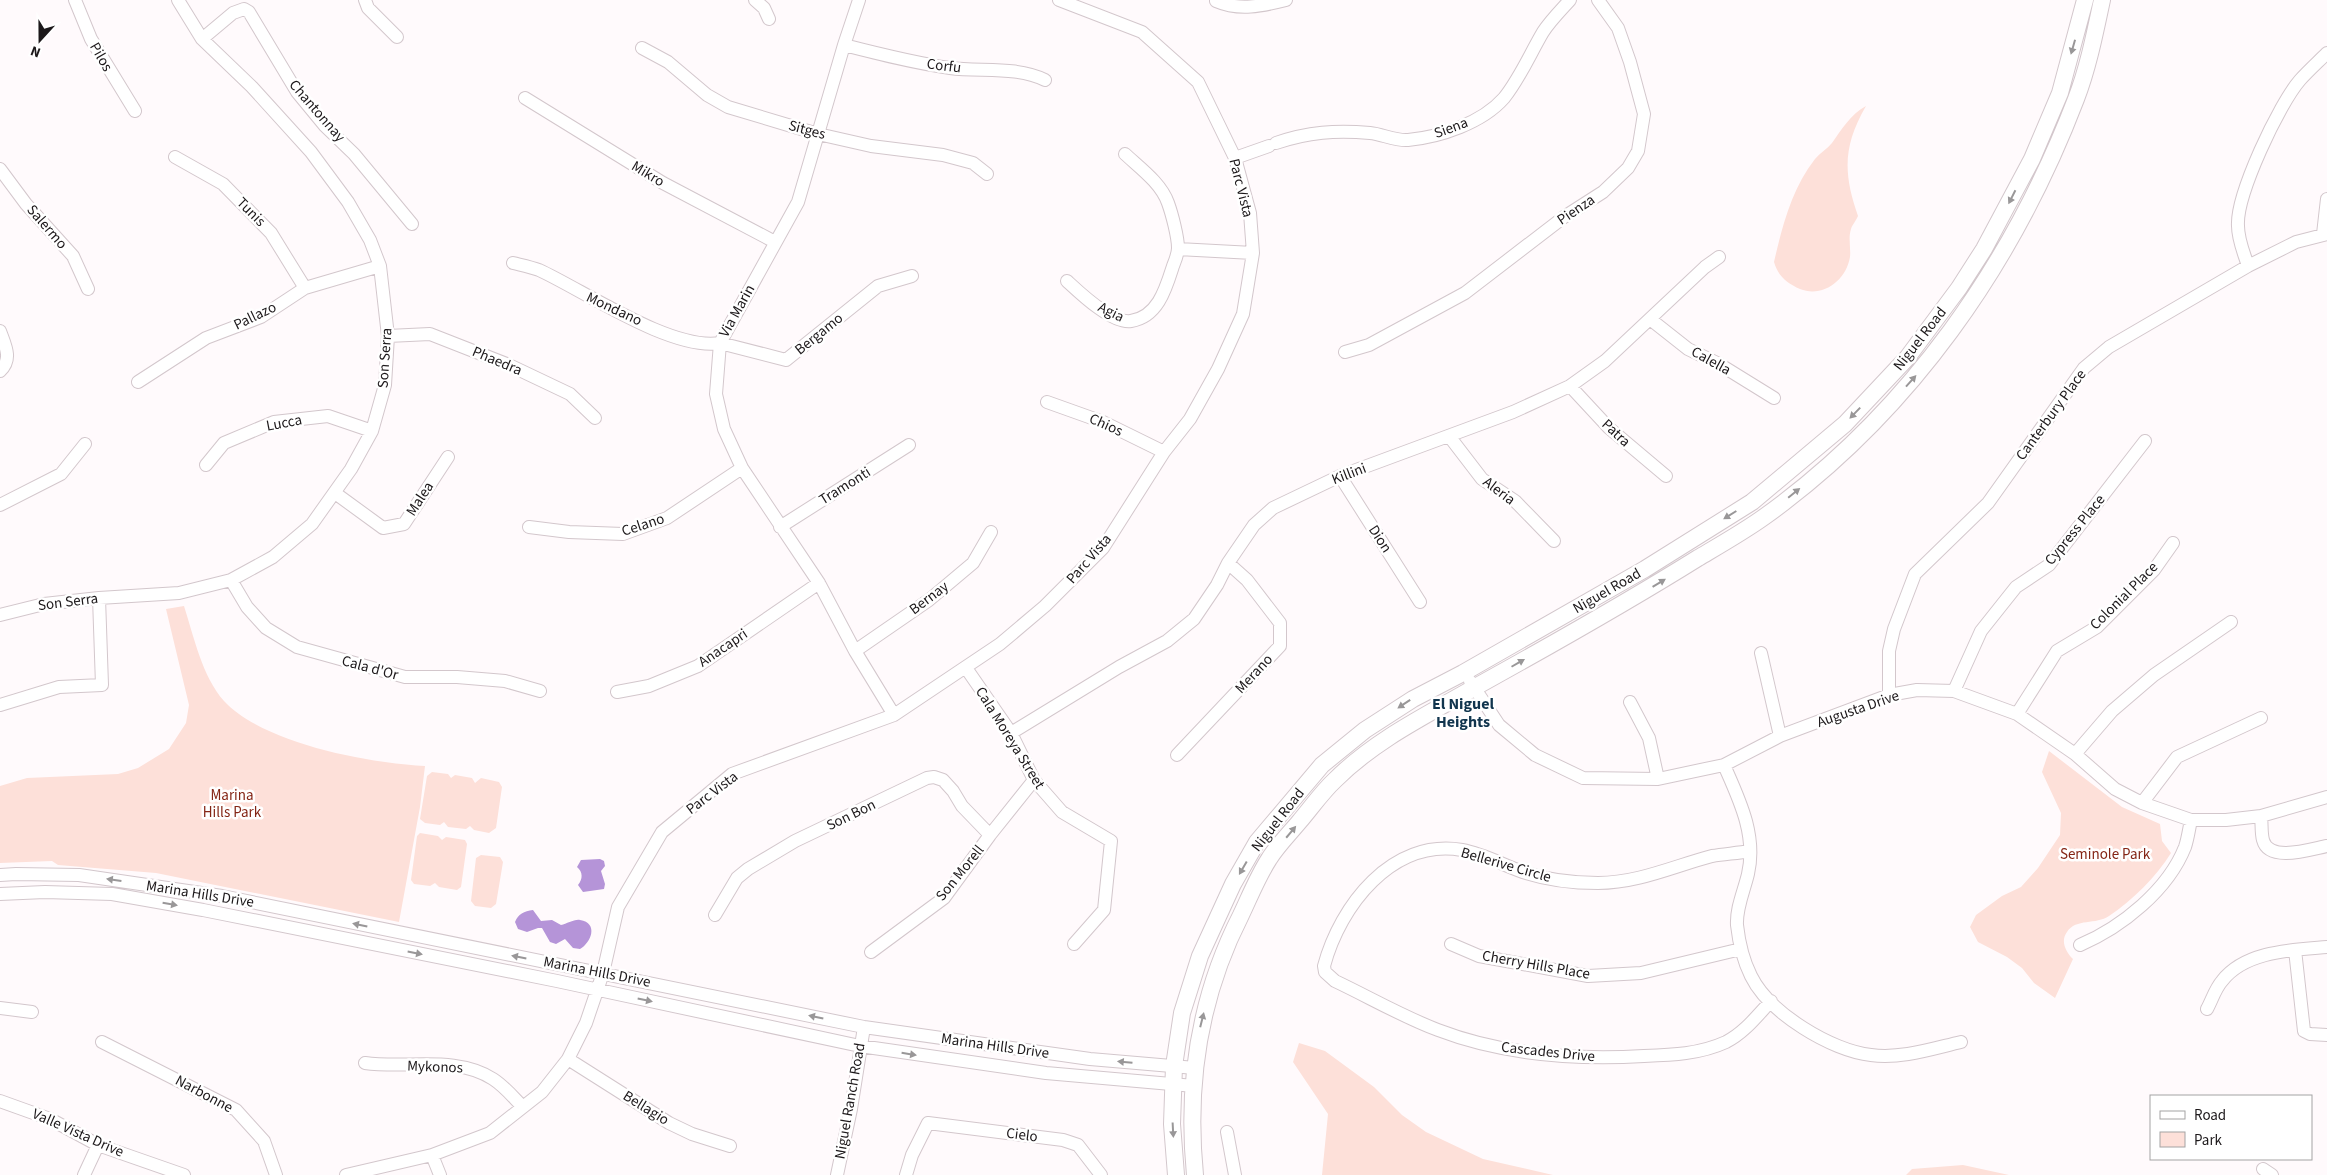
<svg xmlns="http://www.w3.org/2000/svg" width="2327" height="1175" viewBox="0 0 2327 1175" font-family="'Source Sans 3',sans-serif">
<style>
.green{fill:#fde0d9}
.water{fill:#b594d8}
.lines{fill:none;stroke-linecap:round;stroke-linejoin:round}
.minor-casing{stroke:#d3c7cc;stroke-width:14}
.major-casing{stroke:#d3c7cc;stroke-width:18}
.minor{stroke:#fff;stroke-width:12}
.major{stroke:#fff;stroke-width:16}
.oneway{fill:#999798}
.labels{text-anchor:middle;dominant-baseline:central;stroke-width:5;stroke-linejoin:round;paint-order:stroke}
.street-label{font-size:15px;fill:#1c181a;stroke:#fff}
.park-label{font-size:15px;fill:#842515;stroke:#fff}
.neighbourhood-label{font-size:16px;font-weight:bold;fill:#11354e;stroke:#fff}
</style>
<rect width="100%" height="100%" fill="#fffafc"/>
<path class="green" d="M1866,106C1843,146 1843,173 1858,216C1856,221 1852,225 1851,229C1848,238 1851,248 1850,257C1846,281 1822,298 1800,289C1787,283 1778,276 1774,262C1782,227 1792,188 1815,159C1820,153 1827,149 1832,143C1842,129 1850,115 1866,106Z
M184,606C194,637 202,676 224,701C264,744 369,763 425,766L420,807L399,922L156,873L58,865L52,861L0,863V786L27,778L118,774L138,768L169,749L186,723L189,705L166,609Z
M2049,751L2122,807L2160,824L2162,841L2171,853C2156,877 2133,900 2109,916C2096,925 2076,918 2067,932C2060,941 2066,952 2073,959L2055,998L2034,983L2022,968L2007,957L1978,942L1970,927L1976,915L2002,896L2021,887L2038,868L2060,835L2061,813L2042,772Z
M432,772L448,774L451,778L455,775L472,778L475,783L481,778L499,782L502,787L496,828L489,833L474,830L470,826L466,829L448,827L444,822L440,825L425,823L420,819L427,776Z
M420,833L438,836L442,840L446,837L465,840L467,844L461,887L457,890L439,887L435,883L430,886L414,884L411,880L417,836Z
M481,855L500,857L503,862L496,904L491,908L475,906L471,901L476,858Z
M1299,1043L1325,1051L1374,1087L1402,1115L1426,1132L1483,1159L1553,1175H1322L1328,1114L1293,1062Z
M1963,1165L2009,1175H1906L1912,1169Z"/>
<path class="water" d="M600,859L604,861L605,866L601,871L605,884L604,889L583,892L578,885C583,879 583,872 577,867L581,860Z
M533,910L541,921L552,920L561,925C567,924 574,919 580,920C599,923 591,943 580,949L573,948L565,939L556,944L550,942L542,928H538L527,932L518,929L515,922C518,914 524,911 533,910Z"/>
<g class="lines">
<g class="minor-casing">
<path id="minor" d="M75,0L91,39L135,111
M365,0L368,8L397,37
M755,0L764,8L769,19
M859,0L844,45L798,202L720,343L716,394L724,429L742,468L819,583L855,651L894,715
M1216,1C1239,11 1262,6 1286,0
M202,39L233,13L244,9L249,12L297,92L325,126L354,154L412,224
M844,45C879,54 914,63 950,68C981,72 1017,66 1045,80
M642,48L668,62L707,95L728,107L818,134L871,146L943,155L973,163L987,174
M525,98L663,183L775,242
M1276,143C1308,132 1336,130 1370,133C1382,134 1395,141 1408,140C1440,137 1482,123 1504,98C1520,78 1530,54 1543,32C1550,21 1561,10 1570,0
M175,157L223,184L271,233L305,288
M1235,158L1269,146
M0,169L26,204L73,256L88,289
M2323,234L2327,199
M1178,249L1253,253
M513,263C521,265 531,267 539,270C583,290 671,351 720,343L786,360L878,286L912,276
M2248,266C2244,253 2238,240 2238,226C2236,195 2279,104 2300,80C2308,71 2318,62 2327,53
M1067,281C1080,293 1112,324 1131,321C1158,317 1166,288 1173,266C1175,261 1178,254 1178,248C1178,237 1172,214 1168,203C1161,183 1140,168 1125,154
M1650,319L1688,349L1719,364L1774,398
M0,331C5,345 13,359 0,371
M388,336L430,334L509,365L570,394L595,418
M1345,352L1369,345L1465,293L1564,217L1603,192L1628,168L1638,151L1644,114L1630,62L1618,28L1598,0
M138,382L206,338L261,317L305,288L380,266
M1570,386L1609,428L1666,476
M1047,402L1103,422L1164,452
M1449,436L1482,479L1515,501L1554,541
M206,465L224,443L274,422L328,416L372,431
M1340,476L1420,602
M335,493L383,528L404,524L448,457
M0,505L61,474L85,444
M529,527L569,532L623,534L667,518L742,468
M780,527L909,445
M231,580L247,607L266,628L297,647L405,677H457L505,681L540,691
M0,615L44,604L99,598L179,593L231,580L273,557L312,524L351,469L372,431L385,385L388,336L380,266L370,240L348,202L311,152L252,87L202,39L178,0
M855,651L929,600L973,563L991,532
M1761,653L1780,736
M966,668L1011,733L1034,780L1062,812L1111,841L1104,910L1074,944
M1470,681L1499,725L1535,755L1583,778L1658,779L1724,765L1780,736L1889,695L1917,690L1954,691L2017,714L2075,754L2115,789L2142,803L2191,820H2226L2261,816L2327,797
M1954,691L1981,631L2016,587L2049,565L2145,441
M617,692L649,686L698,666L819,583
M1889,695V651L1894,629L1915,574L1988,503L2084,368L2109,347L2248,266L2296,242L2327,234
M1630,702L1649,738L1658,779
M0,705L59,687L102,685L99,598
M2017,714L2057,651L2097,627L2154,570L2173,543
M1011,733L1119,667L1167,641L1194,619L1217,585L1228,563L1254,525L1273,508L1340,476L1513,412L1570,386L1605,361L1705,267L1719,257
M2075,754L2112,711L2154,675L2231,622
M1177,755L1280,646V623L1247,580L1228,563
M1724,765C1739,799 1757,835 1748,874C1744,891 1736,908 1737,925C1739,943 1743,960 1751,976C1769,1013 1832,1051 1871,1055C1901,1059 1931,1049 1961,1042
M2142,803L2177,757L2261,718
M2261,816C2262,824 2261,833 2263,840C2269,863 2311,849 2327,846
M1750,851C1738,853 1725,854 1712,856C1674,866 1638,883 1598,883C1573,883 1547,880 1523,872C1503,865 1484,854 1462,850C1392,838 1340,906 1324,966L1325,972L1335,981C1369,997 1403,1017 1438,1030C1503,1055 1575,1060 1644,1056C1672,1055 1700,1054 1726,1042C1744,1033 1757,1016 1771,1001
M0,875L16,874L79,875L222,896L864,1027L1090,1059L1195,1068
M0,894L45,892L112,894L203,910L557,981L860,1046L1046,1073L1194,1086
M715,915L737,878L748,869L795,841L927,778L934,777L943,780L953,791L962,806L990,835
M1451,944L1479,956L1588,976L1641,973L1741,949
M2080,945C2122,927 2168,890 2185,847C2188,838 2189,829 2191,820
M2295,950L2304,1031L2310,1034L2327,1035
M871,952L944,898L990,835L1034,780
M0,1008L32,1012
M2207,1009C2212,1000 2215,989 2222,981C2245,951 2292,950 2327,947
M102,1042L236,1110L264,1141L276,1175
M568,1059L669,1123L692,1134L730,1146
M365,1063C407,1069 456,1055 493,1079C504,1086 513,1097 522,1106
M0,1101L50,1119L98,1145L184,1175
M1227,1132L1235,1175
M432,1155L440,1175
M2263,1169L2272,1175
M84,1175L98,1145
M346,1175L432,1155L490,1133L542,1092L568,1059L586,1023L603,973L618,907L662,832L732,774L894,715L1000,644L1045,606L1103,548L1164,452L1190,419L1218,369L1243,314L1253,253L1250,213L1235,158L1198,82L1142,32L1059,0
M837,1175L851,1109L864,1027
M906,1175L912,1155L928,1123L1063,1140L1078,1145L1101,1175"/>
</g>
<g class="major-casing">
<path id="major" d="M1176,1175L1172,1124L1174,1066L1182,1013L1200,956L1233,884L1257,842L1322,765L1365,730L1413,699L1463,673L1645,569L1752,502L1845,424L1907,358L1959,288L1984,249L2032,159L2060,93L2085,0
M1195,1175C1186,1084 1199,997 1241,915C1250,896 1258,876 1269,859C1277,846 1289,834 1299,822C1311,808 1322,792 1335,780C1376,739 1429,714 1479,685C1553,644 1626,603 1698,558C1720,545 1743,532 1764,517C1909,413 2013,264 2076,99C2088,68 2095,33 2102,0"/>
</g>
<use href="#minor" class="minor"/>
<use href="#major" class="major"/>
</g>
<defs><path id="oneway-solid" d="M-6-.8H1V-3.2L6.5 0L1 3.2V.8H-6Z" transform="scale(1.25)"/></defs>
<g class="oneway">
<use href="#oneway-solid" transform="translate(2073 47) rotate(106)"/>
<use href="#oneway-solid" transform="translate(2012 197) rotate(117)"/>
<use href="#oneway-solid" transform="translate(1911 381) rotate(-48)"/>
<use href="#oneway-solid" transform="translate(1855 413) rotate(134)"/>
<use href="#oneway-solid" transform="translate(1794 493) rotate(-39)"/>
<use href="#oneway-solid" transform="translate(1730 515) rotate(148)"/>
<use href="#oneway-solid" transform="translate(1659 583) rotate(-31)"/>
<use href="#oneway-solid" transform="translate(1518 663) rotate(-30)"/>
<use href="#oneway-solid" transform="translate(1404 704) rotate(146)"/>
<use href="#oneway-solid" transform="translate(1291 832) rotate(-50)"/>
<use href="#oneway-solid" transform="translate(1243 868) rotate(120)"/>
<use href="#oneway-solid" transform="translate(114 880) rotate(-172)"/>
<use href="#oneway-solid" transform="translate(170 904) rotate(10)"/>
<use href="#oneway-solid" transform="translate(360 925) rotate(-168)"/>
<use href="#oneway-solid" transform="translate(415 953) rotate(11)"/>
<use href="#oneway-solid" transform="translate(519 957) rotate(-169)"/>
<use href="#oneway-solid" transform="translate(645 1000) rotate(12)"/>
<use href="#oneway-solid" transform="translate(816 1017) rotate(-168)"/>
<use href="#oneway-solid" transform="translate(1202 1020) rotate(-76)"/>
<use href="#oneway-solid" transform="translate(909 1054) rotate(9)"/>
<use href="#oneway-solid" transform="translate(1125 1062) rotate(-175)"/>
<use href="#oneway-solid" transform="translate(1173 1130) rotate(87)"/>
</g>
<g class="labels">
<g class="street-label">
<text transform="translate(101 57) rotate(60)">Pilos</text>
<text transform="translate(944 66) rotate(7)">Corfu</text>
<text transform="translate(317 111) rotate(49)">Chantonnay</text>
<text transform="translate(1451 128) rotate(-20)">Siena</text>
<text transform="translate(807 130) rotate(15)">Sitges</text>
<text transform="translate(648 174) rotate(31)">Mikro</text>
<text transform="translate(1241 188) rotate(76)">Parc Vista</text>
<text transform="translate(1576 210) rotate(-34)">Pienza</text>
<text transform="translate(251 212) rotate(45)">Tunis</text>
<text transform="translate(47 227) rotate(49)">Salermo</text>
<text transform="translate(614 309) rotate(25)">Mondano</text>
<text transform="translate(737 311) rotate(-61)">Via Marin</text>
<text transform="translate(1111 312) rotate(26)">Agia</text>
<text transform="translate(255 316) rotate(-26)">Pallazo</text>
<text transform="translate(819 334) rotate(-39)">Bergamo</text>
<text transform="translate(1920 339) rotate(-52)">Niguel Road</text>
<text transform="translate(385 358) rotate(-86)">Son Serra</text>
<text transform="translate(497 361) rotate(23)">Phaedra</text>
<text transform="translate(1711 361) rotate(29)">Calella</text>
<text transform="translate(2051 415) rotate(-54)">Canterbury Place</text>
<text transform="translate(284 423) rotate(-11)">Lucca</text>
<text transform="translate(1106 425) rotate(24)">Chios</text>
<text transform="translate(1616 433) rotate(43)">Patra</text>
<text transform="translate(1349 474) rotate(-21)">Killini</text>
<text transform="translate(845 486) rotate(-32)">Tramonti</text>
<text transform="translate(1499 491) rotate(37)">Aleria</text>
<text transform="translate(420 499) rotate(-57)">Malea</text>
<text transform="translate(643 525) rotate(-18)">Celano</text>
<text transform="translate(2075 530) rotate(-51)">Cypress Place</text>
<text transform="translate(1380 539) rotate(57)">Dion</text>
<text transform="translate(1089 559) rotate(-49)">Parc Vista</text>
<text transform="translate(1607 591) rotate(-30)">Niguel Road</text>
<text transform="translate(2124 596) rotate(-45)">Colonial Place</text>
<text transform="translate(929 598) rotate(-37)">Bernay</text>
<text transform="translate(68 602) rotate(-7)">Son Serra</text>
<text transform="translate(723 648) rotate(-34)">Anacapri</text>
<text transform="translate(370 668) rotate(15)">Cala d'Or</text>
<text transform="translate(1254 674) rotate(-47)">Merano</text>
<text transform="translate(1858 709) rotate(-19)">Augusta Drive</text>
<text transform="translate(1010 738) rotate(58)">Cala Moreya Street</text>
<text transform="translate(712 793) rotate(-37)">Parc Vista</text>
<text transform="translate(851 815) rotate(-26)">Son Bon</text>
<text transform="translate(1278 820) rotate(-52)">Niguel Road</text>
<text transform="translate(1506 865) rotate(16)">Bellerive Circle</text>
<text transform="translate(960 873) rotate(-51)">Son Morell</text>
<text transform="translate(200 894) rotate(9)">Marina Hills Drive</text>
<text transform="translate(1536 965) rotate(10)">Cherry Hills Place</text>
<text transform="translate(597 972) rotate(11)">Marina Hills Drive</text>
<text transform="translate(995 1046) rotate(8)">Marina Hills Drive</text>
<text transform="translate(1548 1052) rotate(6)">Cascades Drive</text>
<text transform="translate(435 1067) rotate(2)">Mykonos</text>
<text transform="translate(204 1094) rotate(28)">Narbonne</text>
<text transform="translate(850 1101) rotate(-80)">Niguel Ranch Road</text>
<text transform="translate(646 1108) rotate(32)">Bellagio</text>
<text transform="translate(78 1133) rotate(24)">Valle Vista Drive</text>
<text transform="translate(1022 1135) rotate(7)">Cielo</text>
</g>
<g class="park-label">
<text x="232" y="795">Marina<tspan x="232" dy="17">Hills Park</tspan></text>
<text x="2105" y="854">Seminole Park</text>
</g>
<g class="neighbourhood-label">
<text x="1463" y="704">El Niguel<tspan x="1463" dy="18">Heights</tspan></text>
</g>
</g>
<rect x="2150" y="1095" width="162" height="65" fill="#ffffff" stroke="#a4a3a3"/>
<rect x="2160" y="1111" width="25" height="8" fill="#ffffff" stroke="#a4a3a3"/>
<text x="2194" y="1120" font-size="15" fill="#1c181a">Road</text>
<rect x="2160" y="1132" width="25" height="15" fill="#fde0d9" stroke="#a4a3a3"/>
<text x="2194" y="1145" font-size="15" fill="#1c181a">Park</text>
<g transform="translate(40 40) rotate(201)" stroke="#ffffff" stroke-width="4" paint-order="stroke">
<path d="M0-4L9 19L0 12L-9 19Z" fill="#1c181a"/>
<text y="-8" font-size="14" font-weight="bold" text-anchor="middle" fill="#1c181a">N</text>
</g>
</svg>
